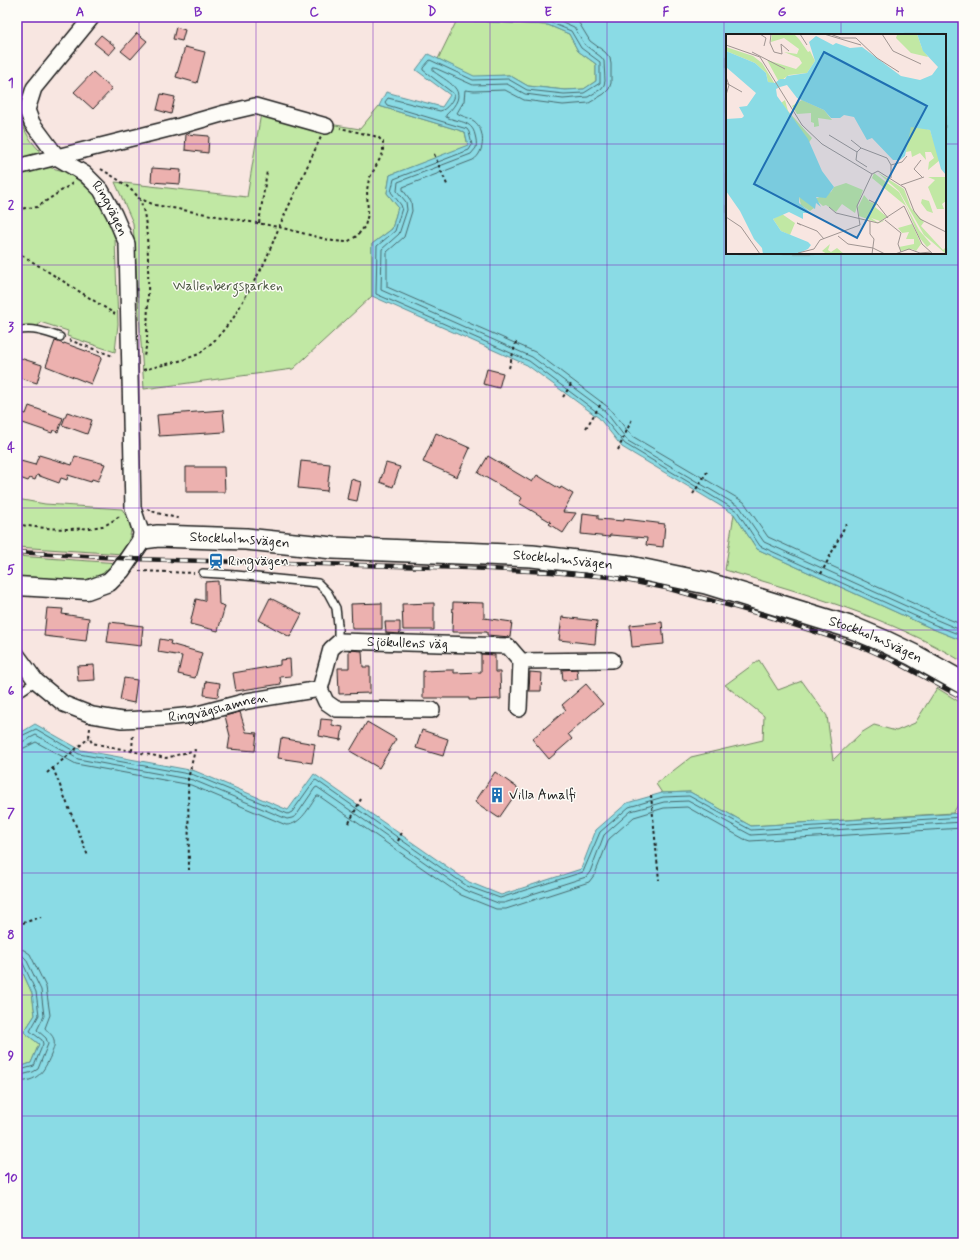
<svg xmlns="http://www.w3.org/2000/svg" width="980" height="1260" viewBox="0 0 980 1260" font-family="Mynerve,sans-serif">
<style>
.built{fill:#f4d6d2}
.green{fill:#c1e8a4;stroke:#6e8260}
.water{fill:#8adbe5;stroke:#5e8f95;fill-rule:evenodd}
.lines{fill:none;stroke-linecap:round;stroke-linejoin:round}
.shore{stroke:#48686c;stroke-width:1}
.building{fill:#ecb1af;stroke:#1c1c1c}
.service-casing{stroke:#1c1c1c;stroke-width:10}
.minor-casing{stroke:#1c1c1c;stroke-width:18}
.tertiary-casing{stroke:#1c1c1c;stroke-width:21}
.secondary-casing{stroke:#1c1c1c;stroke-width:24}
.path{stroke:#1c1c1c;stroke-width:2;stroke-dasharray:3 3;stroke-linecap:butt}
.service{stroke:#fdfcf7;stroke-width:7}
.minor{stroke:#fdfcf7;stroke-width:15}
.tertiary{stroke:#fdfcf7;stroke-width:18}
.secondary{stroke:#fdfcf7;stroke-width:21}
.rail-casing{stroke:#1c1c1c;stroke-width:4.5}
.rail{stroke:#fdfcf7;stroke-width:3;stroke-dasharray:9;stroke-linecap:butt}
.grid{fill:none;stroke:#7b2cbf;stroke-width:1;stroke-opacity:0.55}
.labels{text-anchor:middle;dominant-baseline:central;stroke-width:3;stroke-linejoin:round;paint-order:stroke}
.street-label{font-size:14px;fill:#1c1c1c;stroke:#fdfcf7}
.park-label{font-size:14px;fill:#4e5945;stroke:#fdfcf7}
.poi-label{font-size:14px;fill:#1c1c1c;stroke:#fdfcf7;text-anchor:start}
.inset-road{fill:none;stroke:#a09592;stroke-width:1}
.view{fill:#1f6fb2;fill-opacity:0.15;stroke:#1f6fb2;stroke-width:2}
.inset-edge{fill:none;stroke:#1c1c1c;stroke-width:2}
.neatline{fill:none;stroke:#7b2cbf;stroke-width:1.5}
.grid-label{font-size:13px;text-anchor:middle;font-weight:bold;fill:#7b2cbf}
</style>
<rect width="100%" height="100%" fill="#f8e6e1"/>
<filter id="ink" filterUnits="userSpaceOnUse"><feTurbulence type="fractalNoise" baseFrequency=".025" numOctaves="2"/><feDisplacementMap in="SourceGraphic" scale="8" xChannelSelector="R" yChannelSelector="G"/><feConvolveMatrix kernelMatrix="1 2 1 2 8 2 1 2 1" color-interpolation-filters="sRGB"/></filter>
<g filter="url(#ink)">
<path class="built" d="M17,547L123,554L119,563L17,556Z"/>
<path class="green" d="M457,20L548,25L569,34L578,51L596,64V81L584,89L565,90L528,86L509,75L474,77L438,59Z
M379,106L465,132L468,146L390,175L387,193L398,207L392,229L372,244V296L293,369L144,389L133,223L115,182L247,197L261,113L360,129Z
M19,111C23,129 27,137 39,150V154L17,162V112Z
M48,167L68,172L98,197L109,219L115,239L118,324L115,352L67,336L68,331L40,322L37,329H17V173Z
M17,499L45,504L122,509C135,531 132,531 123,554L17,547Z
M734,514L757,549L933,629L963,641V662C890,617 806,594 725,570Z
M17,556L119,563L111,574L91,583L17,579Z
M759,660L778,690L802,681L827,716L833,760L861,733L874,725L896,731L915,723L937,688L963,704V797L953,813L751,826L690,792L662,793L656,784L691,757L763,740L764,716L725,685Z
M17,960L32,993L35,1015L24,1032L39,1044L31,1063L17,1068Z"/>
<path class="water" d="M452,17H963V641L933,629L757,549L734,514L622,447L599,418L527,365L372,296V244L392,229L398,207L387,193L390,175L468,145L465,132L379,106L386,92L442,107L450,95L416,70L428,54L474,76L509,75L528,86L565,90L584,89L596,81V64L578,51L569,34L548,25L457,20ZM727,35H945V253H727Z
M35,724L81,750L195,771L288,810L314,774L469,882L501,895L581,869L596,830L627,803L662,793L690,792L751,826L963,813V1243H17V1068L31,1063L39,1044L24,1032L35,1015L32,993L17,960V735Z"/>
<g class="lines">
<path class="shore" d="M474,17L549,22L571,31L581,48L600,62V83L584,93L564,94L527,90L508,79L473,80L430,60L423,68V70L454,94C454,100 446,110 440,111L388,98L385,102L387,105L467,129L469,132L472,145L469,150L394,179L391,192L401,205L402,208L395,231L377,246L376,294L529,361L601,415L625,444L737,511L760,546L935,625L963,636
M551,17L574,27L585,45L601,57L604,61L605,81L604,85L601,89L588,97L563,99L525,94L507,84L473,85L435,68H433V71C452,85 471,91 446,115V117C457,122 472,120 475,135C476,139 477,143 476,148L471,154L398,182L397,191L406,202L407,210L399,234L382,249L381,290L532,357L605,411L628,441L740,507L764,542L937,620L963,631
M567,17L579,23L590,41L605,52L610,58L611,64V83L609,89L604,94L589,103L563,105L524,100L505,90L474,91L465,90L464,101L457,113C462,117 469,117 474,121C485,129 486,152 473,160L403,187V190L411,201L412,211L404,237L387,252V287L535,352L608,407L632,436L744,502L768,537L939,615L963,625
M17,738L36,729L79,754L194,775L288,814L292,812L314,781L316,780L467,886L500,898L583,872L600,832L629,807L663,797L689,796L751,830L963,817
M17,743L22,742L36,735L78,759L193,780L287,819L292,818L296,816L315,788L317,787L464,890L498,903H504L586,877L590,872L604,835L631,811L664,802L688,801L751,835L963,822
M17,749L24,748L36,742L76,764L191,785L286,825C301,825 309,807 317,796H319L461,895L496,909H506L589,882L595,874L609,839L634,817L664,808L687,807L744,839L750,841L963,828
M17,948L24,950L30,954L46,987L50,1015L45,1028C48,1032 53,1035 54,1040C55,1046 53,1050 51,1055C43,1073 38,1081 17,1082
M17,954L22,955L26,959L41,990L44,1016L37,1030L46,1038L48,1044L38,1069L33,1072L17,1076
M17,959L22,961L36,992L39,1015L30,1031L42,1040L43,1044L34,1066L17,1071"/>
</g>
<path class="building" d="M176,27L185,30L182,41L173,39Z
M137,33L147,41L131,59L121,51Z
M101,35L116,47L109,55L94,43Z
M185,47L205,52L197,83L176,77Z
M93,72L112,89L93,109L74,92Z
M161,94L175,97L171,114L157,110Z
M186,134L209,136L208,153L185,150Z
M152,168L181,170L180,184L151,182Z
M55,341L64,344V343L102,357L91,384L46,366Z
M17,357L42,365L37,383L17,377Z
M487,369L503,373L499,388L483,384Z
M29,406L63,418L58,432L53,430L52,433L17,421V411L26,414Z
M223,410L225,432L159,436L157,415Z
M67,412L92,420L87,434L62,425Z
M436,433L470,448L457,477L423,462Z
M39,455L72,465L75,456L105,464L98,481L92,479L91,482L68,475L67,480L61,478L59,483L37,475L35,480L30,478L28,481L17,477V460L35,465Z
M488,456L532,482L537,475L560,489L561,487L573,494L563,512L576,513L563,533L549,524L551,522L519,503L522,498L478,473Z
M301,461L330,464L327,491L298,488Z
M386,463L400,467L393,487L380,482Z
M186,467H224L225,492H186Z
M351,479L361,482L357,501L347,499Z
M583,513L598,515V519L624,521V519L665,524L663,547L646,545L647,538L610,535L609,537L581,534Z
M218,581L219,604L225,606L218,631L190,624L196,599L205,601V582Z
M270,598L302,614L290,637L259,620Z
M453,602L484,603V618L512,622L510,637L487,635V632H452Z
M382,603V629H352L351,604Z
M434,603V630H403L402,604Z
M47,608L63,609L62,614L89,618L86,641L44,636Z
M562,617L597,621L595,644L559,640Z
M110,622L143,626L141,646L107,642Z
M385,622H400V634L386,633Z
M662,622L664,644L632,647L630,625Z
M160,639L171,641L170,644L202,653L195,678L178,674L182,656L158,652Z
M349,650L362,651L363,667H370V693L339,694L338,668H349Z
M481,654L495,655V672H500L501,699L469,700V698H423V671L448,670H454V673L481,672Z
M290,659L291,676L280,677L281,684L236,691L233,673L280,665V660Z
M94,665L95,680L78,681L77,666Z
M577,669L578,679L563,681L562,670Z
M530,672L542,673L541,691H529Z
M124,678L137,680L134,703L120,700Z
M206,681L220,683L218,697L204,695Z
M586,684L603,704L568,734L572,739L549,759L532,739L566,710L562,705Z
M240,712L246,732L257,733L255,751L228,749L230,736L225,716Z
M321,719L332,720V725L343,727L341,740L319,736Z
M367,722L396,739L379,768L350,751Z
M422,730L448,739L443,756L416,748Z
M281,738L315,744L312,763L278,758Z
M495,772L519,789L499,818L475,802Z"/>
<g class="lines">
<g class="service-casing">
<path id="service" d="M17,331C32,327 46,332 60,337
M203,573L236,575L318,583L328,593L336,608L338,625V643
M17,694L36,681"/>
</g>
<g class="minor-casing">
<g id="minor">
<path id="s1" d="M92,17L34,88L27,110L32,123L58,158L85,174L101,190L114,214L127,244L133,508L143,538"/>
<path d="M17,167L180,126L225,113L255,106L326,126"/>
<path id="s2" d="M17,655L36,681L64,704L92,715L122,720L163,718L194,715L247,701L320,689L326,702L336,709L432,710"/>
<path id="s3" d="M320,689L331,649L340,641L508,646L521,661L612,660"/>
<path d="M519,709L521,661"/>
</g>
</g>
<g class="tertiary-casing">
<path id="tertiary" d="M17,586L87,590L109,582L121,570L143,538"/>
</g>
<g class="secondary-casing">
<g id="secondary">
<path id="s4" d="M143,538L158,536L246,539L333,548L532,556L630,567L706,583L853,628L884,641L913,655L963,683"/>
</g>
</g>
<path class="path" d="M434,154L448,187
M101,169C114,177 128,185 138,197C153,216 147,315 147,343L144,356
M138,198L155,205L279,227L333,241L347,242L357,236L365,226L368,214L367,190L369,179L383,153V142L378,137L340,128
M17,209L37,207L73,183
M259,223L267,171
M17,252L115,314
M69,340L113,356
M509,368L516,342
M143,370L183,360L199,354L217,338L234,317L265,262L279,227L321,137
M563,397L572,383
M586,428L602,402
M618,450L632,419
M693,494L707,472
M147,509L157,513L181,519
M17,524C40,529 78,531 102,526C108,525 115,519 121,515
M139,571L194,573
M821,574L846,524
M90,728L89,737L92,743L166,758L195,750L188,779L189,870
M132,751L133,733
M53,768L88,856
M47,773L89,738
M651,795L659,880
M349,823L361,799
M398,841L403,830
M17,925L41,917"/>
<use href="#service" class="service"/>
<use href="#minor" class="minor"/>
<use href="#tertiary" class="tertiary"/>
<use href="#secondary" class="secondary"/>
<g class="rail-casing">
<path id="rail" d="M17,552L135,559L469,568L551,572L610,577L666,588L767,616L865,648L896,662L963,698"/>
</g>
<use href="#rail" class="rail"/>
</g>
</g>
<path class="grid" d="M139,17V1243M256,17V1243M373,17V1243M490,17V1243M607,17V1243M724,17V1243M841,17V35M17,144H727M945,144H963M841,253V1243M17,265H963M17,387H963M17,508H963M17,630H963M17,752H963M17,873H963M17,995H963M17,1116H963"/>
<defs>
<g id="station-bare" transform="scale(1.2)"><path d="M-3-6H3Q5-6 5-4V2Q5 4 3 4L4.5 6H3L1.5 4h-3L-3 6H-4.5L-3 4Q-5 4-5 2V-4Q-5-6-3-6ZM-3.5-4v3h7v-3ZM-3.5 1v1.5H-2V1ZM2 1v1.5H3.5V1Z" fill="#1f6fb2" stroke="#fdfcf7" stroke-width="2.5" paint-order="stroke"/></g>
<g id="building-bare" transform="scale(1.2)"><path d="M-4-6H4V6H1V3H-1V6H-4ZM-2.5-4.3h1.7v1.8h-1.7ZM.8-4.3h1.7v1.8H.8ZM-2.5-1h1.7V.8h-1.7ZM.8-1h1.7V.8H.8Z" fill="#1f6fb2" stroke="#fdfcf7" stroke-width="2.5" paint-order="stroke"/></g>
</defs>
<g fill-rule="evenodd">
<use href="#station-bare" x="216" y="561"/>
<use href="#building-bare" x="497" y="795"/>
</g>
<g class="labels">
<g class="street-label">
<text stroke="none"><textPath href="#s1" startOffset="247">Ringvägen</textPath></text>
<text stroke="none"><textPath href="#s4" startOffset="97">Stockholmsvägen</textPath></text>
<text stroke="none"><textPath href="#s4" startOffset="421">Stockholmsvägen</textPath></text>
<text stroke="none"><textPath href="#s4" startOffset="745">Stockholmsvägen</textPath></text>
<text stroke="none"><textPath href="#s3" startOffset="121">Sjökullens väg</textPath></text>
<text stroke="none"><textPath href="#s2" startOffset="226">Ringvägshamnen</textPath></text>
</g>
<g class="park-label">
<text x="228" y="286">Wallenbergsparken</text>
</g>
<g class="poi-label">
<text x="228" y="561">Ringvägen</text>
<text x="509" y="795">Villa Amalfi</text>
</g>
</g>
<g transform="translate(726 34)">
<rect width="220" height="220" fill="#f8e6e1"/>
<path d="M46,0H68L73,5L82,18L84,17L89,27L81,39L63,41L53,48L41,26L70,35L76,29L73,24L58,18L71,20L73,15L58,4L45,8ZM191,0L196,14L202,23L185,19L170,4L171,1ZM0,13L27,22L36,29L49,50L42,48L40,39L29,29L0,17ZM59,66L62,77L86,104L82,110L55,69ZM76,66L98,76L106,86L92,84L93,92L88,93V89L85,88V79L71,80L66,72ZM186,91L204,96L214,126L202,136L203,128L208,124L205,118H199L200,126L194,119L186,123L185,117L180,118L182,99ZM151,138L178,155L185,174L198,188L195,192L217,216L220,213V220L198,201L173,157ZM148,139L173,158L193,196L205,210L201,213L193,203L180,172L146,144ZM202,143H220V167L216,170L218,175H211L202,153L209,146ZM120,149L137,156L129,179L116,170L110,178L100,171L97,172L89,165L105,158L108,153ZM138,161L144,168L151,170L149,173L161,183L154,187L145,184L151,188H154L159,186L156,188L152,189L133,182L132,173ZM73,163L80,166L88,174L84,177L75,171ZM196,165L203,167L207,179L201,177L195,169ZM56,180L69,189L64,201L55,197L47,185ZM186,190L195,210L190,217L186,215L175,217L173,213L188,210V205H180L183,198L176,199L172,194ZM104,210L102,216L105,218L111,214L118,220H101L96,217Z" fill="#c1e8a4"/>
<path d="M191,0H220V141L215,135L204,96L185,93L179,122L174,126H167L146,104L141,106L128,83L118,81L114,84H105L98,76L71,64L61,51L54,53L50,55L51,62L82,105L96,137L108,153L100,164L90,163L95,173L90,169L89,175L73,163V169L85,179H77V185L63,178L47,185L55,197L82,208L85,211L82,215L71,220H37L36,214L28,205L14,177L0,157V85L16,84L18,82L13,73L21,72L30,59L0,33V17L29,29L40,39L42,48L49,49L54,45H59L61,42L81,39L89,27L83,8L90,2L107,11L110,9L124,14L136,13L175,42L194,46L206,41L212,33L197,17Z" fill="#8adbe5"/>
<path class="inset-road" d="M34,0L40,4L38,12M45,0L44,9L48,18L56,20L55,10L63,17M74,0L81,11M98,0L135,11M104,0L115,4H130L151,24L173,38M156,0L167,17L195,30M0,11L34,23L76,91L96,110L146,140M26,18L59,35M0,43L3,51L0,61M0,49L16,58M103,101L131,118L135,114M125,106L135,114L161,124L165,131V144M131,118L130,126L141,133M195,126L188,135L196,143M165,131L176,128L181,122M175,151L198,143M143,166L151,170L162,184M103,173L110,179L152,189L178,172L196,210L207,220M0,183L15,193L34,220M159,186L175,199L172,210L175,218M144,187V200L148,205L146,220M75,191L71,189L91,197L98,205M112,202L122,210L147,214L159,220M72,219L88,215L94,206L134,191L131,172L146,140L152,137L179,154L188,177L194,185L220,198M169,220L183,215L194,219L205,218"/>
<path class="view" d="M98,18L201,72L131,204L28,150Z"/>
<rect width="220" height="220" class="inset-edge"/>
</g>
<rect width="980" height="1260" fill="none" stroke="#fdfcf7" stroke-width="44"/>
<rect x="22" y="22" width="936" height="1216" class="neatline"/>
<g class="grid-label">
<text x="80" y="16">A</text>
<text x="198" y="16">B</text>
<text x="314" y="16">C</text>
<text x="432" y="16">D</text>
<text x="548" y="16">E</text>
<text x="666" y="16">F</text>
<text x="782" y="16">G</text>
<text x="900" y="16">H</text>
<text x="11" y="87">1</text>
<text x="11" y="209">2</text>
<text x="11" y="331">3</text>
<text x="11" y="452">4</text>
<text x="11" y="574">5</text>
<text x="11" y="695">6</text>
<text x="11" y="817">7</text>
<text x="11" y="939">8</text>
<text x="11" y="1060">9</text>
<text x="11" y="1182">10</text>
</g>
</svg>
